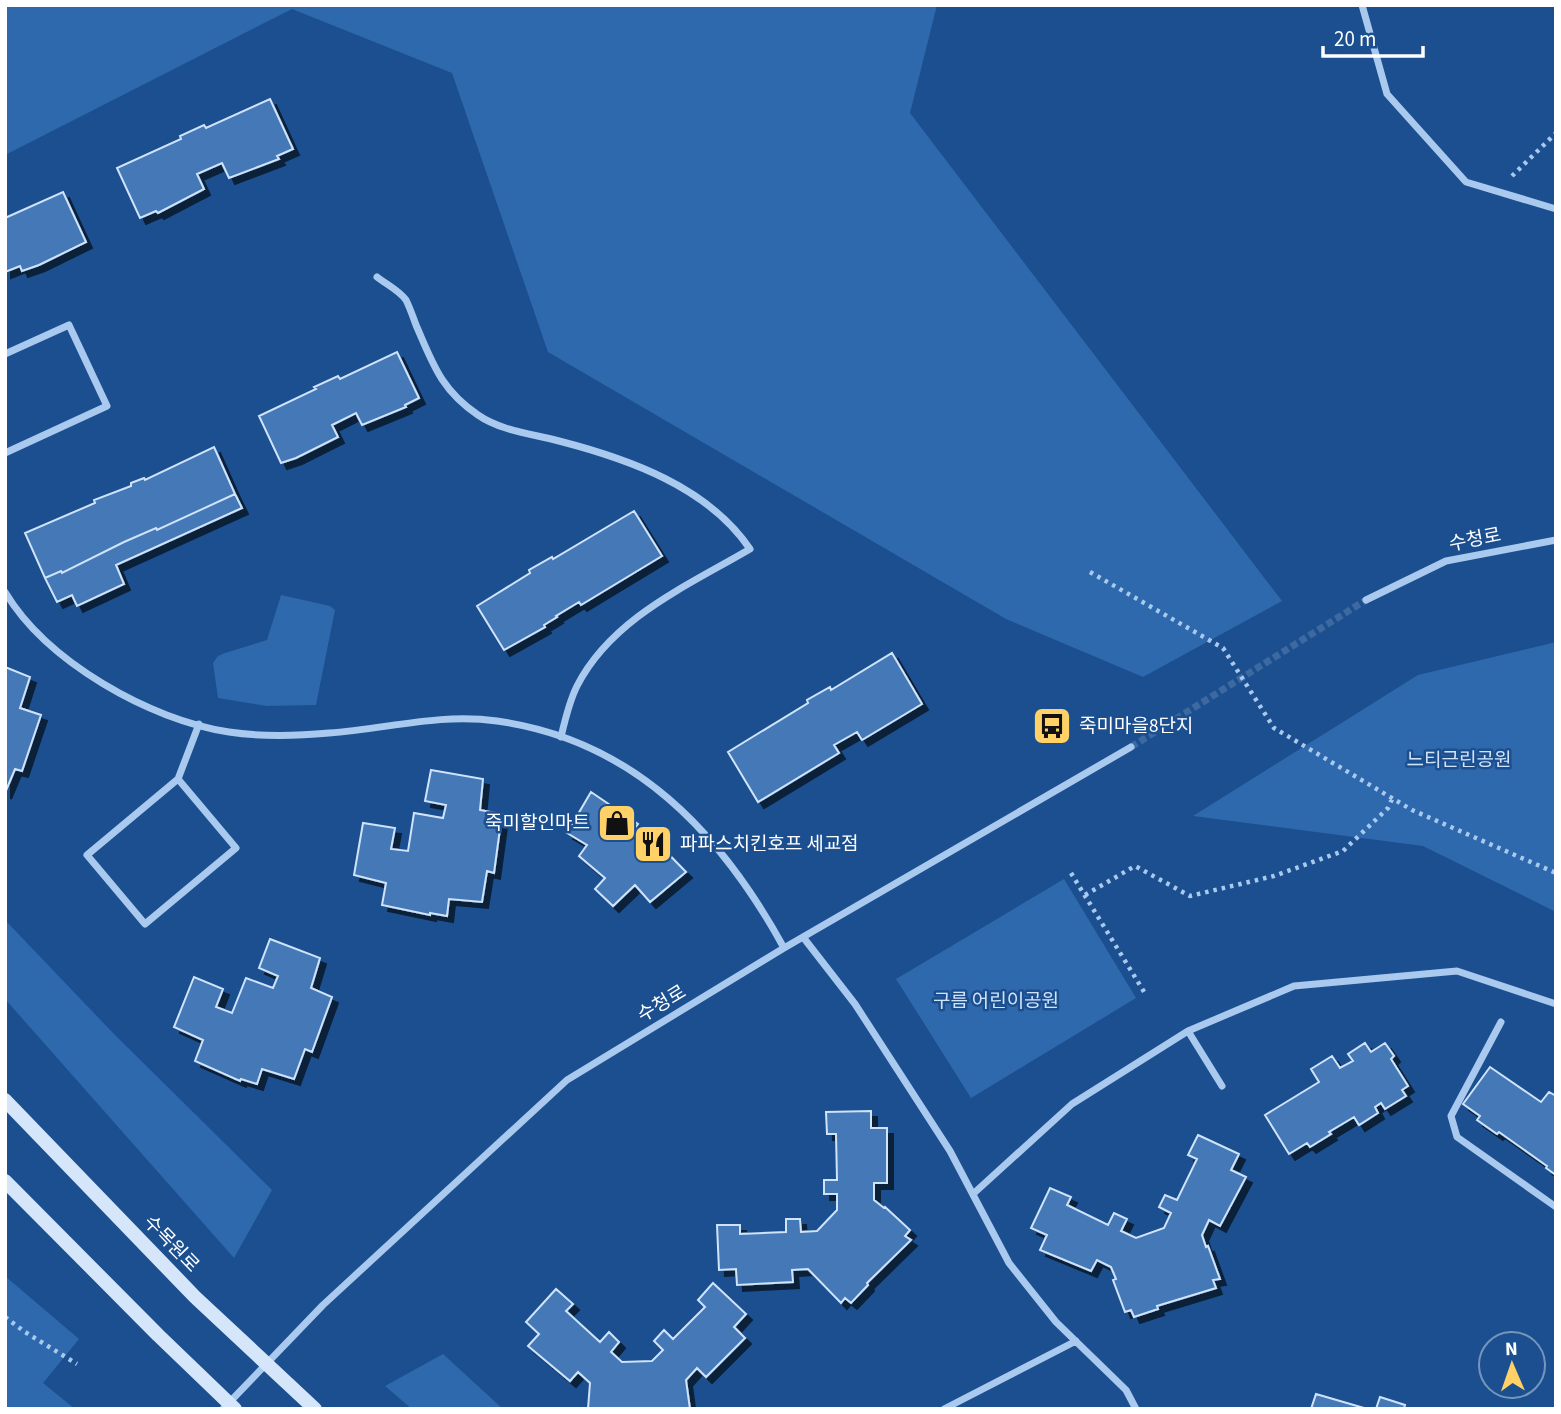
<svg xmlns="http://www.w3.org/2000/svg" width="1561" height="1414" viewBox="0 0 1561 1414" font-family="'Source Sans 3','Noto Sans KR',sans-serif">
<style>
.green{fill:#2e69ad}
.building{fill:#4478b7;stroke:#cfe3fa;stroke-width:2;filter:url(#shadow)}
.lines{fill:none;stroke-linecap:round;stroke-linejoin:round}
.street-tunnel{stroke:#3d69a0;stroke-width:7;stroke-dasharray:7 3.5;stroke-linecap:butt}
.path{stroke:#a9c9ee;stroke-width:4.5;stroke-dasharray:3.5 5;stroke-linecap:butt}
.street{stroke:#a9c9ee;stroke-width:7}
.secondary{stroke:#d6e6fa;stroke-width:14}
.labels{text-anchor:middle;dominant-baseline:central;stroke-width:5;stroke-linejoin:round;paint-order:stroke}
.street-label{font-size:19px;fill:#fff;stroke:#1b4f8f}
.poi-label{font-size:19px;fill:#fff;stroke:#1b4f8f;text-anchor:start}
.park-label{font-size:19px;fill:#cfe3fa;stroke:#1b4f8f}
</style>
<defs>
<filter id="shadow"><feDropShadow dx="6" dy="6" stdDeviation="0" flood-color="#0009"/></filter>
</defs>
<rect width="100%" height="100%" fill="#1b4f8f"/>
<path class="green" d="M5,5H937L910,113L1282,601L1143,677L1006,619L548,352L452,73L292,9L5,155Z
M281,595L330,606L335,610L316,705L267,706L218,698L213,663L218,656L225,653L267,640Z
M1556,642V912L1423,846L1193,816L1418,675Z
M1064,879L1136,998L971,1098L896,979Z
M5,920L113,1033L272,1190L234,1258L5,999Z
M5,1276L79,1339L43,1383L75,1409H5Z
M443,1354L503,1409H412L385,1386Z"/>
<path class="building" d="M270,99L293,149L277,156L279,159L229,178L222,163L197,174L204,189L158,213L156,211L140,218L117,168L181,139L180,136L204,125L206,128Z
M63,192L86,242L39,265L22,271L20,266L5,272V218Z
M397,352L419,398L405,405L406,407L362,425L356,413L332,425L338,437L296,458L281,463L259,416L316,389L314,387L338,376L340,379Z
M214,447L235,494L157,530L156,528L124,542L62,573L61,571L45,578L25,533L95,503L94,500L131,486V483L144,478L145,480Z
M235,494L242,508L116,565L124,584L77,606L72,595L57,602L45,578L61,571L62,573L124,542L156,528L157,530Z
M634,511L662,556L581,605L579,602L556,616L557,617L544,625L545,627L504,650L477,606L530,573L529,570L552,557L553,559Z
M892,653L922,704L862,740L857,732L834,745L839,753L758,802L728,752L808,703L807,700L830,687L831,690Z
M5,667L30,677L20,708L41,715L22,771L15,769L5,793Z
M431,770L483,779L480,810L502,814L494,873L487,871L482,902L449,899L447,916L430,913V915L382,905L386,883L354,875L363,823L395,828L391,849L408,851L414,813L443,818L446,805L425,801Z
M591,792L638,824L635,828L644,835L647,832L686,872L650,902L635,885L613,906L595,889L605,878L579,856L587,845L567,833Z
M270,939L320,958L311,988L332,997L312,1052L305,1049L294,1079L262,1069L257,1084L241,1079L240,1081L195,1061L203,1040L174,1027L194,977L223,989L216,1007L232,1013L246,978L273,988L278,976L259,968Z
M1365,1043L1371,1052L1385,1043L1394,1056L1391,1059L1408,1086L1402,1090L1406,1096L1385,1109L1381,1103L1375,1107L1378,1113L1359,1125L1354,1117L1329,1132L1331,1134L1310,1147L1307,1143L1289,1154L1265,1115L1319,1082L1311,1069L1332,1056L1340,1068L1353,1061L1348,1054Z
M1490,1067L1541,1102L1549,1092L1556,1096V1175L1546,1168L1547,1166L1499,1132L1497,1134L1477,1120L1480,1116L1463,1104Z
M871,1111V1128H887V1183H874V1200L884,1208L885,1207L910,1230L905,1236L911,1240L867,1283L868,1285L851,1303L845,1298L841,1303L808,1269L792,1270L793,1282L737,1285L736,1269L719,1270L717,1225H740V1234L786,1232V1219H800L801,1232L817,1231L837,1210V1194H824V1180H837L836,1134H827L826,1112Z
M1198,1135L1239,1154L1231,1170L1246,1177L1220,1226L1209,1220L1202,1235L1206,1247L1208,1246L1220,1279L1213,1280L1216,1288L1157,1306L1158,1309L1134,1317L1131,1310L1125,1312L1113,1280L1116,1279L1111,1267L1097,1260L1091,1271L1040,1250L1047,1235L1031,1228L1050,1188L1071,1197L1067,1205L1108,1225L1114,1213L1127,1219L1121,1231L1136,1238L1164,1228L1171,1213L1159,1207L1165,1195L1177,1200L1197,1159L1188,1155Z
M713,1283L746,1314L734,1327L745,1338L706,1377L697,1368L686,1380L690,1409H588L590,1383L578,1372L570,1381L528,1346L539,1334L526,1322L556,1289L573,1304L566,1311L600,1342L609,1332L619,1342L611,1352L622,1362L652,1361L663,1350L654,1341L664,1330L673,1339L705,1307L698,1300Z
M1316,1394L1364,1408L1371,1409H1311Z
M1380,1397L1405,1405L1404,1409H1376Z"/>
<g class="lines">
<path class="street-tunnel" d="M1131,747L1366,600"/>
<path class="path" d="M1512,176L1556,133
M1090,572L1223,648L1274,728L1412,810L1556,873
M1071,873L1146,995
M1085,895L1135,866L1190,896L1274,876L1343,851L1388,808L1392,799
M5,1317L25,1332L77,1364"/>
<path class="street" d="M1362,5L1387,94L1466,182L1556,209
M377,277C386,284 400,291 406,300C410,308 413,317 416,325C433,364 441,390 478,415C501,431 533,434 559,441C629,459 708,487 750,549C687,586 612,618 577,686C569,702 565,720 561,737
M5,354L69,325L107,406L5,453
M5,592C47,662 150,720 229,732C262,737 296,736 329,733C387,729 438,713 497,721C634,740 721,833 784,948
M1366,600L1446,561L1556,540
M178,779L236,848L145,924L87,855Z
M178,779L199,724
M803,937L855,1004L950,1151L1009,1263L1056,1322L1126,1390L1136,1409
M1501,1022L1451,1116L1457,1137L1556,1207
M1188,1031L1294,986L1457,971L1556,1004
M973,1194L1072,1104L1188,1031L1222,1086
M223,1409L323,1305L567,1080L784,948L1131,747
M944,1409L1076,1341"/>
<path class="secondary" d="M5,1100L195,1297L315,1409
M5,1181L158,1335L235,1409"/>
</g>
<defs>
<g id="bus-square" transform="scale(2.0125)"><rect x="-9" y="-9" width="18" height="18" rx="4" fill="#ffd166" stroke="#1b4f8f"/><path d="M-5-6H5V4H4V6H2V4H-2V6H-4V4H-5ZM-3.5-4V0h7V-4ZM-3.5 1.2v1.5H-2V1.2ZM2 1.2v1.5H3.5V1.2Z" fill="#111"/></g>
<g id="shop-square" transform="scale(2.0125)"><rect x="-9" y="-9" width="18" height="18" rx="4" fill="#ffd166" stroke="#1b4f8f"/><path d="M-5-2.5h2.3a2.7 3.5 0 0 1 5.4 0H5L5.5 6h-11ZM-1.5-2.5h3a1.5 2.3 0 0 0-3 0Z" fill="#111"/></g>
<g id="restaurant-square" transform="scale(2.0125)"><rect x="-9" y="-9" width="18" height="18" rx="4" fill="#ffd166" stroke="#1b4f8f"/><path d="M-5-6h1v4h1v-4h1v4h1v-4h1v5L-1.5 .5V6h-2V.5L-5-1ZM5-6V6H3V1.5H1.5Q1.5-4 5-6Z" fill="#111"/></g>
</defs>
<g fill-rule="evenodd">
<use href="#bus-square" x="1052" y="726"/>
<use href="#shop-square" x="617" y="823"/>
<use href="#restaurant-square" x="653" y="844"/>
</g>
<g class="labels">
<g class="street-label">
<text transform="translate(1475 540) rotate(-11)">수청로</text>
<text transform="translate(662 1004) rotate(-31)">수청로</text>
<text transform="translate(171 1244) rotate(46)">수목원로</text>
</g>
<g class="poi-label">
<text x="1079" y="726">죽미마을8단지</text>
<text x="590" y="823" text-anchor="end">죽미할인마트</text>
<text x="680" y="844">파파스치킨호프 세교점</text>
</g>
<g class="park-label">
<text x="1459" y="760">느티근린공원</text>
<text x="996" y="1001">구름 어린이공원</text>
</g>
</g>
<rect width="1561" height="1414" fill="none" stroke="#ffffff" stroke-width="14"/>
<g transform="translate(1512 1365) rotate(358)"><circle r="33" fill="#1b4f8f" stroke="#7695bc" stroke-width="2"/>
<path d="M0-5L12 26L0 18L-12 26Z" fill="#ffd166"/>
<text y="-10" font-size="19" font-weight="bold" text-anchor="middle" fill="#ffffff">N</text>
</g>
<path d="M1323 46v10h100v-10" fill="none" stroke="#ffffff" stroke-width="3.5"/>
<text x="1334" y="46" font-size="21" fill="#ffffff" stroke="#1b4f8f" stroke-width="5" paint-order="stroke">20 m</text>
</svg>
